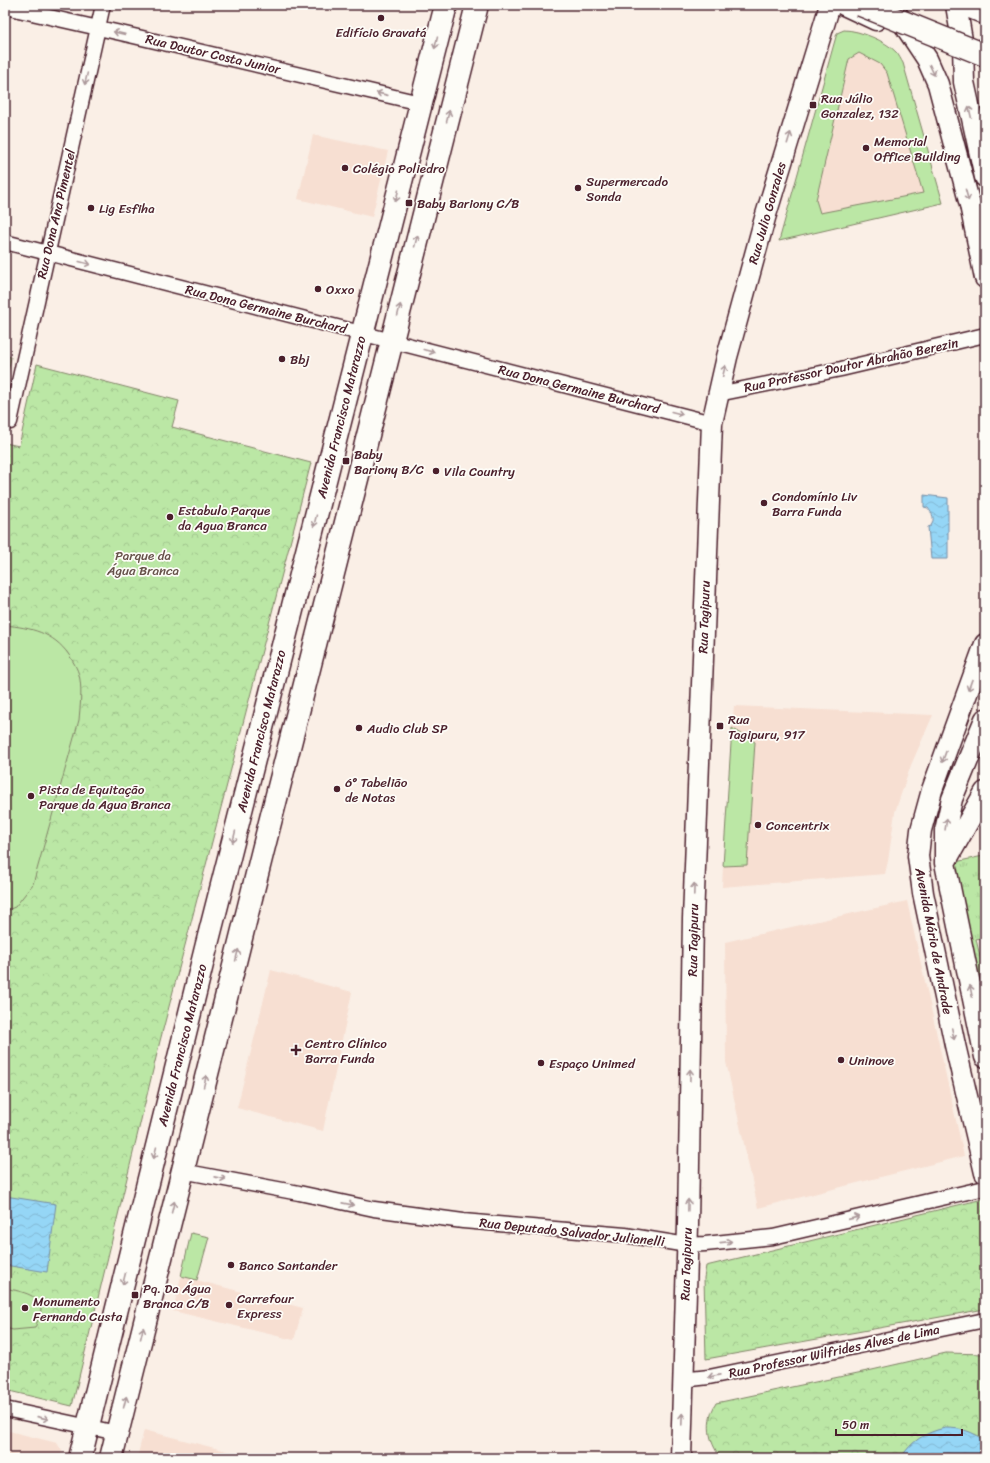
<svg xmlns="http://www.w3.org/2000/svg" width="990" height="1463" viewBox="0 0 990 1463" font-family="Sriracha,sans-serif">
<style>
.built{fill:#f7dfd2}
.grass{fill:url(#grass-tufts);stroke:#828368}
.park{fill:url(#park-crowns);stroke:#828368}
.garden{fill:#bbe7a5;stroke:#828368;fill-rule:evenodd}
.water{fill:url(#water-waves);stroke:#778da5}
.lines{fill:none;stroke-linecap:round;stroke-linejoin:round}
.street-casing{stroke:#4a1f2b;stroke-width:17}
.secondary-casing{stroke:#4a1f2b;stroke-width:23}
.primary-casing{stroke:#4a1f2b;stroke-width:25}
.street{stroke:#fdfcf7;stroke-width:14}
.secondary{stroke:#fdfcf7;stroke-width:20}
.primary{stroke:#fdfcf7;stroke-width:22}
.primary-bridge-casing{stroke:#4a1f2b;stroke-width:25;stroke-linecap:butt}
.primary-bridge{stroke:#fdfcf7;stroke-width:22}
.oneway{stroke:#ac999b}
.poi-dot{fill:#4a1f2b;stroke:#fdfcf7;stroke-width:1.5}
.labels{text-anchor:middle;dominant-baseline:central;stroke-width:3.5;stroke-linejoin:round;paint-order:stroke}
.poi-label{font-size:13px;fill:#4a1f2b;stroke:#fdfcf7;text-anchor:start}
.street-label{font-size:13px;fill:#4a1f2b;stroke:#fdfcf7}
.park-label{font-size:13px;fill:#66514a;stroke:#fdfcf7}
</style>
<defs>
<pattern id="grass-tufts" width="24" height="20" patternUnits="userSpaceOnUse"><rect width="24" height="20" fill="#bbe7a5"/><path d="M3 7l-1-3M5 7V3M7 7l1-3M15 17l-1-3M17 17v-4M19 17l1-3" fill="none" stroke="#a2c68e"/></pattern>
<pattern id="park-crowns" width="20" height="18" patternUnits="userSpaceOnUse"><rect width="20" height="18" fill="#bbe7a5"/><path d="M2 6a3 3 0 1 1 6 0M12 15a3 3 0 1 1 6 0" fill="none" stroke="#a2c68e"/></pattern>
<pattern id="water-waves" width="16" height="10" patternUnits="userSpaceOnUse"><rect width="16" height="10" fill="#95d6f6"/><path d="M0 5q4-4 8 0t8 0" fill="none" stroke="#82b7d3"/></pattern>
</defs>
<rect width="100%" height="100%" fill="#faefe6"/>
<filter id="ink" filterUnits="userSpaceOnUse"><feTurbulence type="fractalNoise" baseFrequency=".025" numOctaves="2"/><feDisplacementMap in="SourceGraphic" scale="8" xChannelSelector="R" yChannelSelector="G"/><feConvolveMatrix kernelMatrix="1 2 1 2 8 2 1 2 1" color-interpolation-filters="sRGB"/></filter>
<g filter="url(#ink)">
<path class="built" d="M844,30L858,31L883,43L896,52L903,63L943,203L779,241L837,33Z
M313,135L388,151L372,217L298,199Z
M734,706L933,715L911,765L895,812L888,861L885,874L722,887L723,866L747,865L755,742L732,728Z
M907,901L964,1156L758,1208L726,1062L725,942Z
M271,970L352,992L323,1131L237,1108Z
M181,1276L303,1308L294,1340L173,1311Z
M5,1430L57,1443L62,1451L60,1458H5Z
M144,1430L254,1458H137Z"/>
<path class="grass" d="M983,856L985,865V937L976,939L985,978V1019L951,863Z"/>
<path class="park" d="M5,356L11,357L5,389Z
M37,364L179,401L172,427L311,463L160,1041L72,1406L5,1390V443L19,446Z
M983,1199L985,1209V1309L706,1359L704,1278L706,1266Z
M946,1353L985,1354V1458H721C708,1441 705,1422 716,1403L872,1370Z"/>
<path class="garden" d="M844,30C859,30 886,41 896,52C899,55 901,60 903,63L943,203L779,241L837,33ZM859,53L880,64L887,73L923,193L820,213L816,200L849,59Z
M5,625C31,628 53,632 69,655C74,663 79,671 80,680C82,693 80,707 79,720L33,884L15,907L5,911Z
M732,728L755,742L747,865L723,866Z
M191,1233L209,1237L197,1280L181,1276Z
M5,1288C16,1291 41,1293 41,1310C40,1315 37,1322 35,1328L13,1330L5,1328Z"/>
<path class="water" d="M924,495L948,498V559H931L928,527L931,526C935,518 933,515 928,508L924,507Z
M5,1196L56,1204L47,1272L5,1265Z
M945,1428C961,1428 974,1431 985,1442V1458H901C911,1441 926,1432 945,1428Z"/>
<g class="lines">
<g class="street-casing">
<path id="street" d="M5,7L125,34L420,103
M5,242L712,423
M718,394L841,369L985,335
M10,422L103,5
M182,1171L299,1193L374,1209L463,1221L625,1235L687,1245L705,1244L773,1237L985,1188
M682,1380L709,1377L985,1320
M5,1409L117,1433"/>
</g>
<g class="secondary-casing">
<path id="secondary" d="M844,5L876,20
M891,5L927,59L938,84L970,205L985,278
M956,5L963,46L964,82L985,177
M985,644L932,790L921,830L918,856L923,893L955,1045L985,1173
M985,719L952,799L945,831V863L985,1057
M946,861L985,792
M681,1458L688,1225L693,919L712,423L727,357L765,218L830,5"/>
</g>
<g class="primary-casing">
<path id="primary" d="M966,5L985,13
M80,1458L206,948L446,5
M111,1458L262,854L477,5"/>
</g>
<use href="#street" class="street"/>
<use href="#secondary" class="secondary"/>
<use href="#primary" class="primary"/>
<g class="primary-bridge-casing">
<path id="primary-bridge" d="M861,5L985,55"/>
</g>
<use href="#primary-bridge" class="primary-bridge"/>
</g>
<defs><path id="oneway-shaft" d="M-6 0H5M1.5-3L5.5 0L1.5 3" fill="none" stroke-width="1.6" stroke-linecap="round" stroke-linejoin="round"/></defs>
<g class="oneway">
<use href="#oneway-shaft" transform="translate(119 33) rotate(-167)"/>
<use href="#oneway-shaft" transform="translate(436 43) rotate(104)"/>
<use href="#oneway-shaft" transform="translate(932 70) rotate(65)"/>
<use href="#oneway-shaft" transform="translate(86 79) rotate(103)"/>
<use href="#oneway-shaft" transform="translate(382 94) rotate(-167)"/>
<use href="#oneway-shaft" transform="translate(970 112) rotate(-103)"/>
<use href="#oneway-shaft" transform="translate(448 116) rotate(-76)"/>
<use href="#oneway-shaft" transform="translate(789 138) rotate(-73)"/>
<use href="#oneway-shaft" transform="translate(967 195) rotate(75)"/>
<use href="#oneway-shaft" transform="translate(397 196) rotate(104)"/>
<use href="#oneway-shaft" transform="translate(416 241) rotate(-76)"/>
<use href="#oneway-shaft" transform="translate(85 263) rotate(14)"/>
<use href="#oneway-shaft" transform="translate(399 310) rotate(-76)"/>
<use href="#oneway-shaft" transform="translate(429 351) rotate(15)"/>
<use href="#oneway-shaft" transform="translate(724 371) rotate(-76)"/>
<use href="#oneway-shaft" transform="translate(677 413) rotate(14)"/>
<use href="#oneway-shaft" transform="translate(315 521) rotate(104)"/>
<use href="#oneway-shaft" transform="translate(970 685) rotate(110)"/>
<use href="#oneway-shaft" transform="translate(944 757) rotate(110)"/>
<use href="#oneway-shaft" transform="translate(946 824) rotate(-81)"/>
<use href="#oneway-shaft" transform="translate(234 837) rotate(104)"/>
<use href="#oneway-shaft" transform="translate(694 889) rotate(-88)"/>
<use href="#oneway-shaft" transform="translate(237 955) rotate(-76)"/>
<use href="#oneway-shaft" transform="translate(971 991) rotate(-102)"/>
<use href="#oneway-shaft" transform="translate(953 1034) rotate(78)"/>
<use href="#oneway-shaft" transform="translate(690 1075) rotate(-89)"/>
<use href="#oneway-shaft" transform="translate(205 1081) rotate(-76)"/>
<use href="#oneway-shaft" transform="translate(155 1153) rotate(104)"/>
<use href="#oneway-shaft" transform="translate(220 1178) rotate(11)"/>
<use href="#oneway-shaft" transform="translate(348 1204) rotate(11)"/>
<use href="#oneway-shaft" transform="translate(688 1205) rotate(-89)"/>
<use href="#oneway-shaft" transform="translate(173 1207) rotate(-76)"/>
<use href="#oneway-shaft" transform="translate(854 1218) rotate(-13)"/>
<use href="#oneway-shaft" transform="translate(726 1242) rotate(-6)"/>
<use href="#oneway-shaft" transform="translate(124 1279) rotate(104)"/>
<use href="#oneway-shaft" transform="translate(142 1333) rotate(-76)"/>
<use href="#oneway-shaft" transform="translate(714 1376) rotate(169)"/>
<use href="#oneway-shaft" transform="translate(125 1402) rotate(-76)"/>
<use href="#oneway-shaft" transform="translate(43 1418) rotate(13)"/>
<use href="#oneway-shaft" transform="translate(682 1419) rotate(-88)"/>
</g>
</g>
<g class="poi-dot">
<circle cx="381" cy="18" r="4"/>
<rect x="809" y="101" width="8" height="8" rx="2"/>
<circle cx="866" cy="148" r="4"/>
<circle cx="345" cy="168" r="4"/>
<circle cx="578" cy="188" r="4"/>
<rect x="405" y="199" width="8" height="8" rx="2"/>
<circle cx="91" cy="208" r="4"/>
<circle cx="318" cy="289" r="4"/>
<circle cx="282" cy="359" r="4"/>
<rect x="342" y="457" width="8" height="8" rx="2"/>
<circle cx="436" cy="471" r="4"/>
<circle cx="764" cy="503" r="4"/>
<circle cx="170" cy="517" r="4"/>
<rect x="716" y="722" width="8" height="8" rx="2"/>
<circle cx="359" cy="728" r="4"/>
<circle cx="337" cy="789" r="4"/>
<circle cx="31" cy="796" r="4"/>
<circle cx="758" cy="825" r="4"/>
<path d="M294 1044h4v4h4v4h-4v4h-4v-4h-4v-4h4z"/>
<circle cx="841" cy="1060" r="4"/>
<circle cx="541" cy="1063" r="4"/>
<circle cx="231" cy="1265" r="4"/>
<rect x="131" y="1291" width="8" height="8" rx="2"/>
<circle cx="229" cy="1305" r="4"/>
<circle cx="25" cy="1308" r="4"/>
</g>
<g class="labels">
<g class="poi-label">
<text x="381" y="32" text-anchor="middle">Edifício Gravatá</text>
<text x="821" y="98">Rua Júlio<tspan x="821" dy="15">Gonzalez, 132</tspan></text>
<text x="874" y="141">Memorial<tspan x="874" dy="15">Office Building</tspan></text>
<text x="353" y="168">Colégio Poliedro</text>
<text x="586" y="181">Supermercado<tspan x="586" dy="15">Sonda</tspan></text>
<text x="417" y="203">Baby Bariony C/B</text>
<text x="99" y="208">Lig Esfiha</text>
<text x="326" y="289">Oxxo</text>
<text x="290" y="359">Bbj</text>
<text x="354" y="454">Baby<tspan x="354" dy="15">Bariony B/C</tspan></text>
<text x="444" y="471">Vila Country</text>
<text x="772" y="496">Condomínio Liv<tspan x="772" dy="15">Barra Funda</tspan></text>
<text x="178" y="510">Estabulo Parque<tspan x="178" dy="15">da Agua Branca</tspan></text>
<text x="728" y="719">Rua<tspan x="728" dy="15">Tagipuru, 917</tspan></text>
<text x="367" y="728">Audio Club SP</text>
<text x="345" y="782">6º Tabelião<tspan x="345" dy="15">de Notas</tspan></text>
<text x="39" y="789">Pista de Equitação<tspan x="39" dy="15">Parque da Agua Branca</tspan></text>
<text x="766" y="825">Concentrix</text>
<text x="305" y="1043">Centro Clínico<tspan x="305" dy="15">Barra Funda</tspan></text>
<text x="849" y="1060">Uninove</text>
<text x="549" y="1063">Espaço Unimed</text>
<text x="239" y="1265">Banco Santander</text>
<text x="143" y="1288">Pq. Da Água<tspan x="143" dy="15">Branca C/B</tspan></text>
<text x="237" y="1298">Carrefour<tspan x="237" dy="15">Express</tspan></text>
<text x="33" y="1301">Monumento<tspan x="33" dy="15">Fernando Custa</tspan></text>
</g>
<g class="street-label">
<text transform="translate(213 54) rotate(13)">Rua Doutor Costa Junior</text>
<text transform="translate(767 213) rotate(-74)">Rua Julio Gonzales</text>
<text transform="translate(56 214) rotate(-77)">Rua Dona Ana Pimentel</text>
<text transform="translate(266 309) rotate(14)">Rua Dona Germaine Burchard</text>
<text transform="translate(851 365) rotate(-12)">Rua Professor Doutor Abrahão Berezin</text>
<text transform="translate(579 389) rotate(14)">Rua Dona Germaine Burchard</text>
<text transform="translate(341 417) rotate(-76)">Avenida Francisco Matarazzo</text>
<text transform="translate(704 617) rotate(-88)">Rua Tagipuru</text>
<text transform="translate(261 731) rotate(-76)">Avenida Francisco Matarazzo</text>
<text transform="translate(693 940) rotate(-89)">Rua Tagipuru</text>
<text transform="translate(934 941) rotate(79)">Avenida Mário de Andrade</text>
<text transform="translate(182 1045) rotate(-76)">Avenida Francisco Matarazzo</text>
<text transform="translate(572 1232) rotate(6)">Rua Deputado Salvador Julianelli</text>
<text transform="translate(686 1264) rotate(-88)">Rua Tagipuru</text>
<text transform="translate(834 1351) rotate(-12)">Rua Professor Wilfrides Alves de Lima</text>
</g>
<g class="park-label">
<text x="143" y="555">Parque da<tspan x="143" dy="15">Água Branca</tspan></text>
</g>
</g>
<rect width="990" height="1463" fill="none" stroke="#fdfcf7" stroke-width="20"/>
<rect x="10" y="10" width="970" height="1443" fill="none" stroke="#4a1f2b" stroke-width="1.5" filter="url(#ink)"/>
<path d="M836 1429v6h126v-6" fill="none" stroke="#4a1f2b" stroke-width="2"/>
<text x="842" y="1429" font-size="12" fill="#4a1f2b" stroke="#fdfcf7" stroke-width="3" paint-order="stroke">50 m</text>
</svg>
